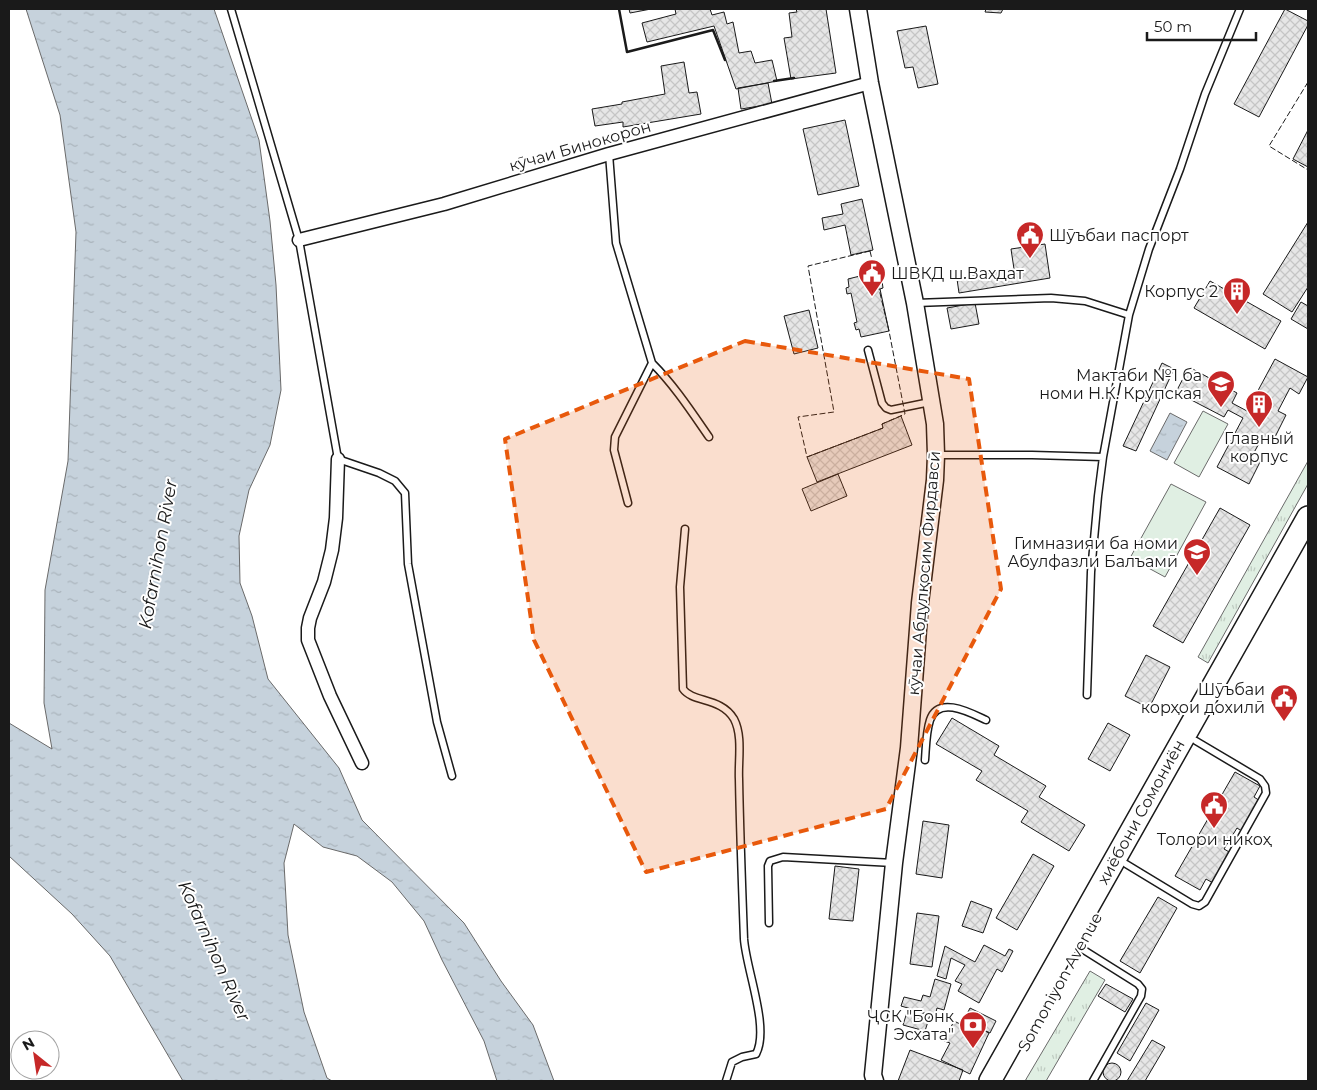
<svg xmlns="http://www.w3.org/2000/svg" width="1317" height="1090" viewBox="0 0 1317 1090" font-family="Montserrat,sans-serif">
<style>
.grass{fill:url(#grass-tufts);stroke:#6a6a6a}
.park{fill:#e0efe3;stroke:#6a6a6a}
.water{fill:url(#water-ripples);stroke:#6a6a6a}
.building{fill:url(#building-cross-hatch);stroke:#1a1a1a}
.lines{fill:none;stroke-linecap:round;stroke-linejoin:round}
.service-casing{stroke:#1a1a1a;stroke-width:9}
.minor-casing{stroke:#1a1a1a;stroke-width:15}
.tertiary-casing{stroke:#1a1a1a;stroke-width:19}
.trunk-casing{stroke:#1a1a1a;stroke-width:24}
.service{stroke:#fff;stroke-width:6}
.minor{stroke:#fff;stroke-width:12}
.tertiary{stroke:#fff;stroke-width:16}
.trunk{stroke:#fff;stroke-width:21}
.fence{stroke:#1a1a1a;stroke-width:1;stroke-dasharray:6 2.5;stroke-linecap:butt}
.wall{stroke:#1a1a1a;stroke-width:2.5}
.marked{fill:#e8590c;fill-opacity:0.2;stroke:#e8590c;stroke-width:4;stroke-dasharray:10 6;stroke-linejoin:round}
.labels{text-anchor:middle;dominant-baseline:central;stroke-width:4;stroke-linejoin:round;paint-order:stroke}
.street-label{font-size:16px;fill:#1a1a1a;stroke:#fff}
.poi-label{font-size:16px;fill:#1a1a1a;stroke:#fff;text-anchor:end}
.water-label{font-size:18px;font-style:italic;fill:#1a1a1a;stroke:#fff}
</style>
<defs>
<pattern id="grass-tufts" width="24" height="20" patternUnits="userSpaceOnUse" patternTransform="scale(1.25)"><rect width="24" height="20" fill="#e0efe3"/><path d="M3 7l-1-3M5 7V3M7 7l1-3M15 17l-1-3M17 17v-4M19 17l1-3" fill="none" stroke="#c0ccc2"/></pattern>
<pattern id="water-ripples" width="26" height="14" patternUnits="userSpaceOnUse" patternTransform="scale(1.25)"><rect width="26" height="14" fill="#c6d2dc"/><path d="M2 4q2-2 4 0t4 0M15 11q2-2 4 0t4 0" fill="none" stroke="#aab4bc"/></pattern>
<pattern id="building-cross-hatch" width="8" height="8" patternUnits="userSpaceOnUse" patternTransform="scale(1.25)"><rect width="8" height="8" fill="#e6e6e6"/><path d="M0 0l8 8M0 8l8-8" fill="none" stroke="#c5c5c5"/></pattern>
</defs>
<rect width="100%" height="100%" fill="#fff"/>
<path class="grass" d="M1308,461V484L1208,663L1198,657Z
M1090,971L1105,980L1046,1081H1025Z"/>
<path class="park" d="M1203,411L1228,424L1199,477L1174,463Z
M1171,484L1206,502L1165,577L1130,558Z"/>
<path class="water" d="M26,9H214L259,140L270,221L276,285L281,390L270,445L249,490L239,536L240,583L252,616L268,679L339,768L362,820L464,923L501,981L533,1025L554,1081H497L484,1041L442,960L424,921L392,882L357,856L323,847L294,824L284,863L288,935L304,1012L327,1078L332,1081H183L110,956L72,914L9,856V723L52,749L44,703L45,590L68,461L76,232L60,115Z
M1170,413L1187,422L1167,460L1150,451Z"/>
<path class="building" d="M629,9H651L630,13Z
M675,9H710L712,15L724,12L727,24L733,22L739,53L751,51L755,63L772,60L777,81L736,89L714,26L647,42L642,23L676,14Z
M796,9H826L836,73L791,79L784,38L792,37L789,13L797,12Z
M986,9H1003L1001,13L985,12Z
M1285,9L1308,21V25L1259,117L1234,104Z
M926,26L938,84L918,88L913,67L905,68L897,31Z
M684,62L689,93L697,92L701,114L623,127V122L595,126L592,109L622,104V102L665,94L661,66Z
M768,83L772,104L741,109L738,88Z
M845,120L859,186L818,195L803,129Z
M1308,130V167L1293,159Z
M862,199L873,250L851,255L845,225L824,230L822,218L843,214L841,204Z
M1308,222V287L1292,312L1263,294Z
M1045,244L1050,278L959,293L957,279L1014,269L1011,249Z
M876,272L878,282L882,281L883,288L880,289L889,331L861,337L859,329L856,330L854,323L857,322L851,293L847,294L846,288L849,287L848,279Z
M1210,281L1281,321L1265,349L1194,308Z
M1301,302L1308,306V329L1291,319Z
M975,303L979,324L951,329L947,308Z
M809,310L818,348L794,354L784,316Z
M1275,359L1308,377L1299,394L1290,388L1278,411L1286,415L1272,443L1262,438L1251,458L1260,462L1249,484L1217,467L1243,418L1228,410L1224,417L1176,392L1189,367L1237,393L1232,403L1247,411Z
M1162,363L1174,369L1136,451L1123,446Z
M901,416L912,445L817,482L807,457L883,428L882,424Z
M838,474L847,496L811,511L802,489Z
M1220,508L1250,525L1183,643L1153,626Z
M1146,655L1170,667L1149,708L1125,696Z
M952,718L999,746L994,755L1046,786L1039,797L1085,825L1069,851L1021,822L1028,811L976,780L982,771L936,744Z
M1108,723L1130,735L1110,771L1088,759Z
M1235,772L1260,786L1254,797L1260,801L1243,832L1237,828L1224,849L1231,853L1213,883L1206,879L1200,890L1175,876Z
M923,821L949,825L942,878L916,874Z
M1033,854L1054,866L1017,930L996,918Z
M835,866L859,869L853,921L829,919Z
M1158,897L1177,908L1140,973L1120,961Z
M971,901L992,909L983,933L962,926Z
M917,913L939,916L932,967L910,964Z
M984,945L1005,956L1009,949L1013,951L1002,972L997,969L979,1003L958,991L962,984L955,981L965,965L951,958L946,979L937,976L945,946L975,962Z
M935,979L951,984L944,1010L937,1008L935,1016L901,1006L904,997L921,1001L923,995L930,997Z
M1106,984L1133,999L1125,1012L1098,996Z
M1146,1003L1159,1010L1130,1061L1117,1053Z
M970,1008L996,1021L990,1033L964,1020Z
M908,1009L930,1015L925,1031L903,1025Z
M954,1021L962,1025L964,1021L989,1033L970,1074L941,1060L950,1043L944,1041Z
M1152,1040L1165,1047L1145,1081H1127Z
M910,1050L963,1070L959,1081H898Z
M1103 1072a9 9 0 1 1 18 0a9 9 0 1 1-18 0Z"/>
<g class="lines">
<g class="service-casing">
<path id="service" d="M231,9L299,240L338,459L379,473L395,481L405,493L408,564L437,722L452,776
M609,154L616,243L652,363C674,385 691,411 709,437
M916,303L1051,298L1085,301L1129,315
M868,350L882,403L886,408L891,410L930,402
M936,455H1032L1103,457
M628,503L614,450L615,437L652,363
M685,529L680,587L683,689C693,703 721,697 734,719C743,736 738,761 739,779C740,832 742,886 744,939C746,969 770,1028 756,1054L742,1057L732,1062L726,1081
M1087,695L1091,572L1098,496L1103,457L1129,315L1149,249L1180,169L1205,94L1240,9
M925,760C926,747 926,732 930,720C938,695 971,713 986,720
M1126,864L1192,904L1199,906L1205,902L1266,793L1265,786L1260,779L1196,741
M769,923L768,866L770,861L783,857L893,863
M1079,947L1138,984L1142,989L1141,996L1093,1081"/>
</g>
<g class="minor-casing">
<path id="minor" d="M299,240L444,204L609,154L870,83
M338,459L336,518L332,550L324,582L310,618L308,628V640L330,696L362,763"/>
</g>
<g class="tertiary-casing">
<path id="tertiary" d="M858,9L870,83L915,303L935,424L936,455L935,480L920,603L909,748L894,863L873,1075L875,1081"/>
</g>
<g class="trunk-casing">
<path id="trunk" d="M990,1081L1308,517"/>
</g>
<use href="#service" class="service"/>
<use href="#minor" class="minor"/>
<use href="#tertiary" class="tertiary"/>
<use href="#trunk" class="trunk"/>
<path class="fence" d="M1308,82L1269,146L1308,170
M870,251L889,331L905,414L882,424L883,428L807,457L798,417L834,412L808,266Z"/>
<path class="wall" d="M619,9L627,52L713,30L725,60
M774,81L794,78"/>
</g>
<path class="marked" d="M745,341L969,379L1001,589L886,809L646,872L534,640L505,439Z"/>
<defs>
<g id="civic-pin" transform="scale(1.4375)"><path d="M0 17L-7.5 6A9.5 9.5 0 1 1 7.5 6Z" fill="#c62828" stroke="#fff"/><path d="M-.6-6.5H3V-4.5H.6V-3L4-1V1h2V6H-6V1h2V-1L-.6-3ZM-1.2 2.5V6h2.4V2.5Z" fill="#fff"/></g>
<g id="building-pin" transform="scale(1.4375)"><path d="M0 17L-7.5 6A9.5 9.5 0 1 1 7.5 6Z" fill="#c62828" stroke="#fff"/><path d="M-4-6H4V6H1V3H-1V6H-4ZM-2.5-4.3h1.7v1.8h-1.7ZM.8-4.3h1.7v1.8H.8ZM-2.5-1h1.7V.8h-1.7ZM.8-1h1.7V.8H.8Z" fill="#fff"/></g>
<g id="school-pin" transform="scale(1.4375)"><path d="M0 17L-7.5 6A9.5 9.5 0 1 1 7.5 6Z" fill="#c62828" stroke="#fff"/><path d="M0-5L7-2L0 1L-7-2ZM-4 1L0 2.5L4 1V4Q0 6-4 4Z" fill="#fff"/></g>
<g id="bank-pin" transform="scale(1.4375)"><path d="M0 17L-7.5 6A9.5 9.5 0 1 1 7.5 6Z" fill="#c62828" stroke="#fff"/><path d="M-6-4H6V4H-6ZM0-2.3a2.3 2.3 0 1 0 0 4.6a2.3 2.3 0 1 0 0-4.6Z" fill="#fff"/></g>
</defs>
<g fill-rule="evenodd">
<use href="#civic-pin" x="1030" y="235"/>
<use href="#civic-pin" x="872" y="273"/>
<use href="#building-pin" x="1237" y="291"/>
<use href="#school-pin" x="1221" y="384"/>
<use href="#building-pin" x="1259" y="404"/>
<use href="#school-pin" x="1197" y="552"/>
<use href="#civic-pin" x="1284" y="698"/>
<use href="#civic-pin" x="1214" y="805"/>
<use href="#bank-pin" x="973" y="1025"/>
</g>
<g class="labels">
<g class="street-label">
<text transform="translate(580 146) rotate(-16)">кӯчаи Бинокорон</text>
<text transform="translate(924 573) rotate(-85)">кӯчаи Абдулқосим Фирдавсӣ</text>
<text transform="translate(1141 812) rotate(-61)">хиёбони Сомониён</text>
<text transform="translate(1060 982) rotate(-61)">Somoniyon Avenue</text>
</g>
<g class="poi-label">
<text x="1049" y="235" text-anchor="start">Шӯъбаи паспорт</text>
<text x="891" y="273" text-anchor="start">ШВКД ш.Вахдат</text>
<text x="1218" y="291">Корпус 2</text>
<text x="1202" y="375">Мактаби №1 ба<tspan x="1202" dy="18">номи Н.К. Крупская</tspan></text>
<text x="1259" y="438" text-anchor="middle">Главный<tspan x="1259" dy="18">корпус</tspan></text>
<text x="1178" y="543">Гимназияи ба номи<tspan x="1178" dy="18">Абулфазли Балъамӣ</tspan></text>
<text x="1265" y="689">Шӯъбаи<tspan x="1265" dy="18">корҳои дохилӣ</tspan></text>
<text x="1214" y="839" text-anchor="middle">Толори никоҳ</text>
<text x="954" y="1016">ҶСК "Бонк<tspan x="954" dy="18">Эсхата"</tspan></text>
</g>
<g class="water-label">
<text transform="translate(158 554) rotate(-80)">Kofarnihon River</text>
<text transform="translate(214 951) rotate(66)">Kofarnihon River</text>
</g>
</g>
<rect width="1317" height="1090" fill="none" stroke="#1a1a1a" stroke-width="20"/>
<g transform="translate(35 1055) rotate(330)"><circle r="24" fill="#ffffff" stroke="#a3a3a3"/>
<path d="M0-4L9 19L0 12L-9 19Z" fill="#c62828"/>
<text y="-8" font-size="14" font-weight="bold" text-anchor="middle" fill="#1a1a1a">N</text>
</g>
<path d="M1147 32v8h109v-8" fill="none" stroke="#1a1a1a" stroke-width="2.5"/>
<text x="1154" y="32" font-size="15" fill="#1a1a1a" stroke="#ffffff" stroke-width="4" paint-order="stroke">50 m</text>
</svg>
